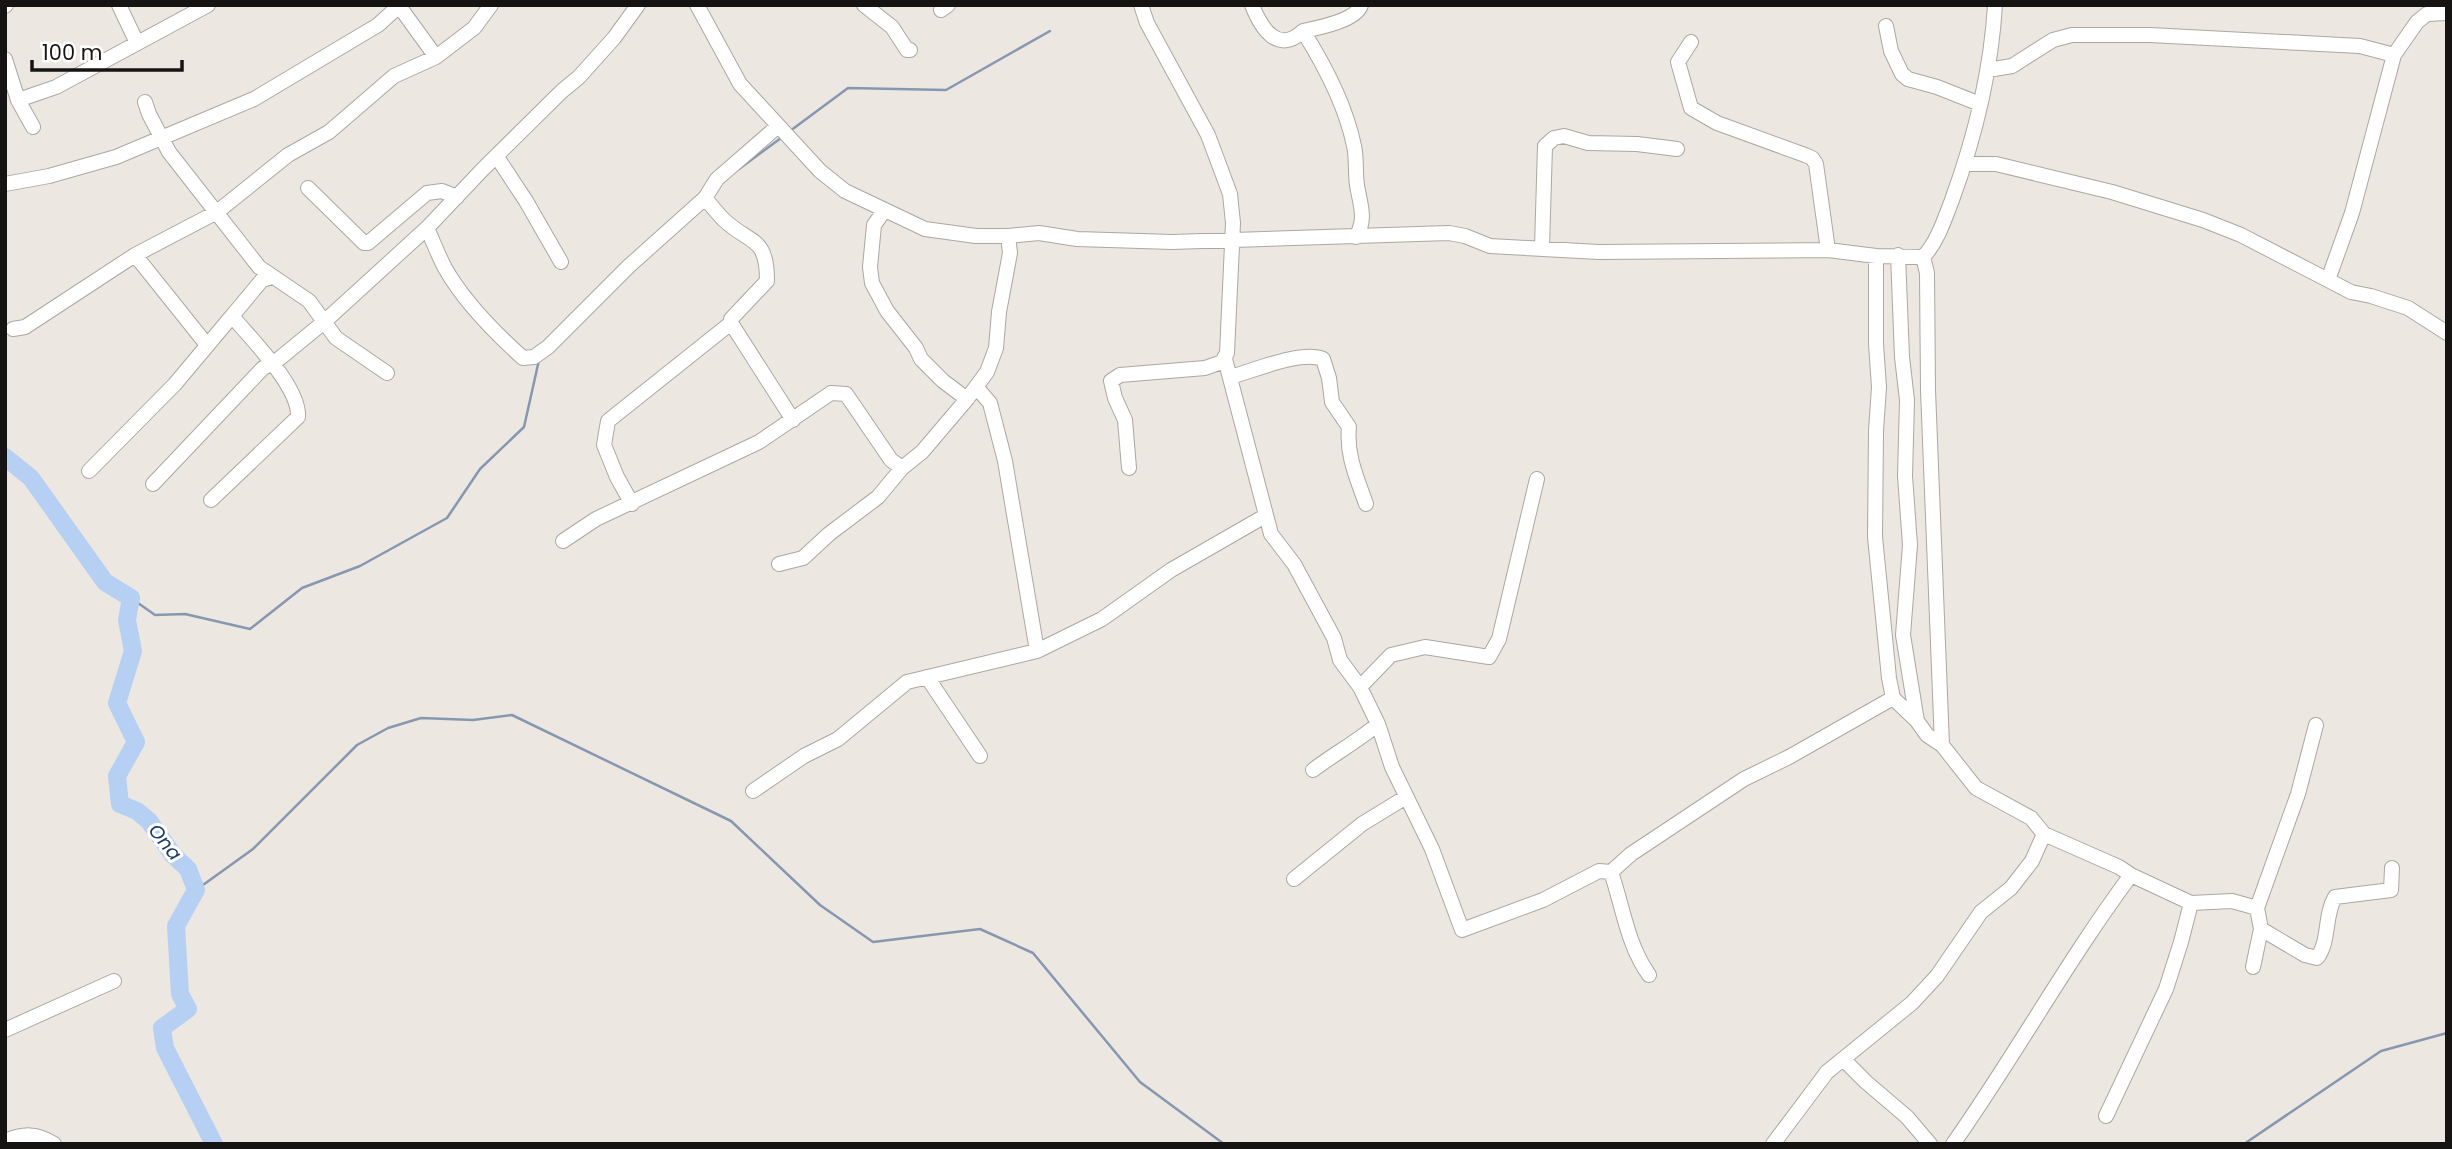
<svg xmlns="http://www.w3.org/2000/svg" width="2452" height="1149" viewBox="0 0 2452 1149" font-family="Poppins,sans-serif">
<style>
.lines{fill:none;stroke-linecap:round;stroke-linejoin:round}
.stream{stroke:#8698b0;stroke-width:2.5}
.river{stroke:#b6d0f3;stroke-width:18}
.minor-casing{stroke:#aca7a2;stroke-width:16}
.minor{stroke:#fff;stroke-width:14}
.labels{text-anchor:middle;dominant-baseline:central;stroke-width:6;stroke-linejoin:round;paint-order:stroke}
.water-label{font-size:19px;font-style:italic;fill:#1a3c68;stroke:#fff}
</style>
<rect width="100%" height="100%" fill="#ede7e2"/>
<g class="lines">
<path class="stream" d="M790,131L848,88L946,90L1050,31
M739,169L781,138
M131,598L155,615L185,614L250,629L302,588L360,566L447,518L480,469L524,427L539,360
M196,890L253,849L357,745L388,728L421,718L473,720L512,715L731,821L820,905L873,942L980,929L1033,953L1140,1082L1224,1144
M2244,1144L2381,1051L2447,1033"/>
<path class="river" d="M5,457L31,478L105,582L131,598L127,620L133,651L117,703L136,742L117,776L120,804L137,811L149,821L173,855L188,869L196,890L176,926L180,994L188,1009L162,1028L165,1048L214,1144"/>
<g class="minor-casing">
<path id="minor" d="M119,5L137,43
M697,5L740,84L820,171L845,191L925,229L976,236H1008L1039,233L1077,239L1172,242L1449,233L1465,236L1490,246L1599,252L1828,250L1876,256L1923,257C1937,243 1945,218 1952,200C1975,137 1991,72 1995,5
M864,5L892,27L907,50H910
M1252,5C1261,28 1278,55 1303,31C1325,66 1346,106 1354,146C1357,159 1355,172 1357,185C1360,205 1367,218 1356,237
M5,6L6,5
M399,6L436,57
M941,10L948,5
M1886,26L1891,51L1902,74L1908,79L1937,87L1980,104
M1303,31C1317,28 1356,21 1361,5
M1691,42L1678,62L1691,108L1717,123L1805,155L1812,158L1816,164L1828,250
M5,59L18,100L33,127
M1988,70L2012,66L2053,40L2072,35H2150L2360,46L2394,55
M18,100L56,87L208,5
M145,102L149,114L169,152L259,267L309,301L336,338L387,373
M778,126L717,179L705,198C711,205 717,213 724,220C751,245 767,236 767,281L731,319V323L793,420
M497,157L526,201L561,262
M1965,164H1996L2112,192L2203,220L2241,235L2328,280L2352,213L2394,55L2417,22L2427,14L2447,13
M5,184L49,176L116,157L254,99L378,25L400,5
M308,188L364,243H368L427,193L442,191L457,197
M884,211L874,225L870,267L872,283L887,311L916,348L921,359L943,381L967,399L987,372L996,348L999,312L1010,253L1008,236
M427,228C433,241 438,255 445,268C464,302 494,332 523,358L534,357L548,347L629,266L705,198
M1542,247L1545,146L1554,138L1564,136L1588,143L1637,144L1677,149
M135,255L207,345
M1898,255L1902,357L1907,400L1905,476L1910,545L1903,635L1917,721
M1876,256V344L1879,387L1876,431L1875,537L1889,678L1893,698L1917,721L1927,735L1942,745
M2328,280L2351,292L2371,296L2408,308L2447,333
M13,329L25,327L135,255L217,212L288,155L329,132L394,76L436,57L474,28L491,5
M1225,359L1271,534L1294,564L1334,638L1340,660L1360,687L1378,724L1392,767L1432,849L1462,930L1543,900L1599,871L1611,872
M1230,377C1253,371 1301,350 1323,359L1329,378L1332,402L1349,427C1346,455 1357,478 1366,504
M977,388L990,403L1005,461L1037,651
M1129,468L1125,420L1115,398L1111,381L1120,375L1205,368L1222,362L1227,353L1233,223L1230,194L1208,135L1147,23L1141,5
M89,471L175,384L232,316
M153,484L263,368L274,363L324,322L427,228L483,169L562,91L579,77L614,38L638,5
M211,500L298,417C300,387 251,339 232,316L262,280L272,277
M632,504L617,477L604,445L608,421L731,323
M563,541L596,519L759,442L831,393L846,394L891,460L902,468
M779,564L803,558L829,534L878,497L902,468L922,452L967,399
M927,677L980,756
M1360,687L1391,655L1425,647L1489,657L1499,639L1537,479
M1313,770C1334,754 1358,741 1378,724
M753,791L804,756L838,739L907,682L1037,651L1102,619L1171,570L1265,516
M2131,875L2191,903L2232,901L2257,908L2261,929L2253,967
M1294,879L1362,824L1406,797
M2257,908L2298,794L2316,725
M2261,929L2305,955L2317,958C2330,941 2324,916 2335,897L2391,890L2392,868
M1649,975C1627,944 1623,907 1611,872L1631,854L1744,779L1789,757L1893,698
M5,1030L114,981
M1843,1059L1866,1082L1907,1117L1930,1144
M2106,1116L2166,989L2181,942L2191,903
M5,1141C24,1133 37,1133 54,1144
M1773,1144L1827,1072L1912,1003L1937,976L1981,912L2011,888L2032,861L2044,834L2031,818L1976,788L1942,745L1928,390L1927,273L1923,257
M1953,1144C2015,1056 2067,961 2131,875L2119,867L2044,834"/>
</g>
<use href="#minor" class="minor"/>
</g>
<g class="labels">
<g class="water-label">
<text transform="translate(165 842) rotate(51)">Ona</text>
</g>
</g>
<rect width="2452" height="1149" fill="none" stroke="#161412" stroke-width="14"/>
<path d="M32 60v10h150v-10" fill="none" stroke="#161412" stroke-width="3.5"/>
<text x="42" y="60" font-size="21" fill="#161412" stroke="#ffffff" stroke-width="5" paint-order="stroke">100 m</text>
</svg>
